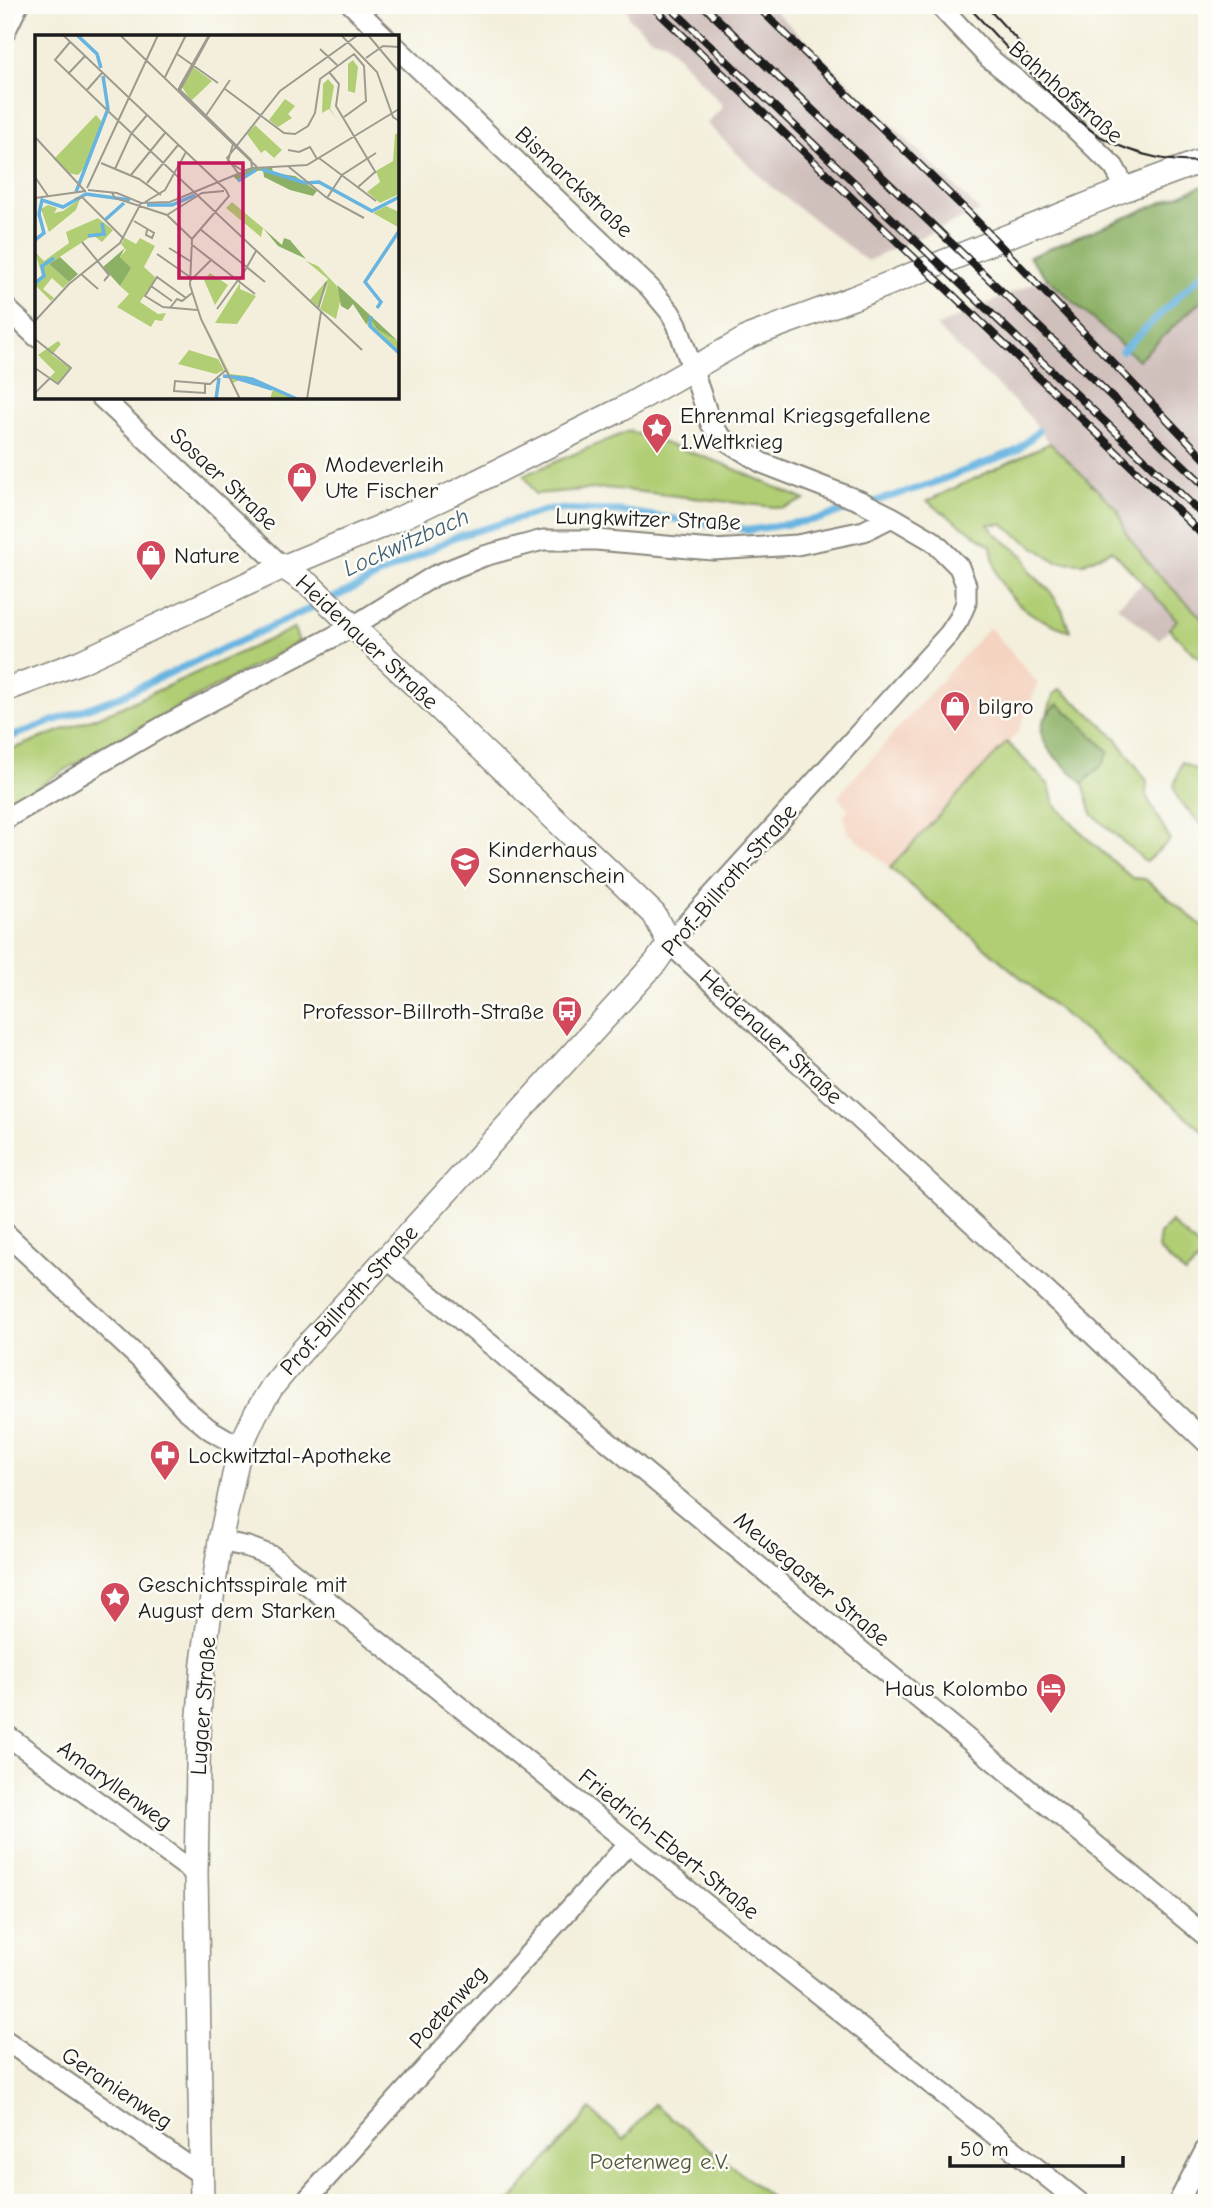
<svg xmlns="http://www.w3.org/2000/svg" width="1212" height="2208" viewBox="0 0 1212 2208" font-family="'Comic Neue',sans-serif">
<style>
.built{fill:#f4d3c0}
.industrial{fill:#d0c0bc}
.green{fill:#b1ce74;stroke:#667548;stroke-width:2}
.forest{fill:#8cb166;stroke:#546641;stroke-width:2}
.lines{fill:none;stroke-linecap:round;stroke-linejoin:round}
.stream{stroke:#68b4e1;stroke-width:7}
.minor-casing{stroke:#88867c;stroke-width:23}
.tertiary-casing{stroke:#88867c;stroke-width:26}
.minor{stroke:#fff;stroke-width:19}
.tertiary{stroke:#fff;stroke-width:23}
.tram{stroke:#1c1c1c;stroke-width:2}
.rail-casing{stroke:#1c1c1c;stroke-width:8}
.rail{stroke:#fdfcf7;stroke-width:5;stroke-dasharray:16;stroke-linecap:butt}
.labels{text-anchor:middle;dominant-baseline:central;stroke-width:5;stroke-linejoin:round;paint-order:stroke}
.street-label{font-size:23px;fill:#1c1c1c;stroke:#fdfcf7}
.poi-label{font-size:23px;fill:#1c1c1c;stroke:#fdfcf7;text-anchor:start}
.park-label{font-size:23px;fill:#505a3b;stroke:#fdfcf7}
.water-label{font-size:24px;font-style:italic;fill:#3e6075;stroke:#fdfcf7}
.inset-river{fill:none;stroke:#68b4e1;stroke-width:3.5}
.inset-road{fill:none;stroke:#9d9b8f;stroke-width:2}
.view{fill:#c2185b;fill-opacity:0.15;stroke:#c2185b;stroke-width:3.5}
.inset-edge{fill:none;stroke:#1c1c1c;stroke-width:3.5}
</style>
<rect width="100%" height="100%" fill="#fdfcf7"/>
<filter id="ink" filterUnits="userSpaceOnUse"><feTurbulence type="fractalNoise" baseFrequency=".0143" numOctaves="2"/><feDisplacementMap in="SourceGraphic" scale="14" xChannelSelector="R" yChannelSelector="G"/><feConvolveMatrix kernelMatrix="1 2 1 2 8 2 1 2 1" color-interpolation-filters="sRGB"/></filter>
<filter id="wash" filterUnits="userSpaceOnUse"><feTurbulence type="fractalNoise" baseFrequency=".00686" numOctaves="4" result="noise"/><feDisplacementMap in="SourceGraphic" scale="28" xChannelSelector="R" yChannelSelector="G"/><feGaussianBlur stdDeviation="1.57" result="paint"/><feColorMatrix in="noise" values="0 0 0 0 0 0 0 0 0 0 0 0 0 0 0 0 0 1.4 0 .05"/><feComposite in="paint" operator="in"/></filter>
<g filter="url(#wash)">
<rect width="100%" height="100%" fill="#f3efdc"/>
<path class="built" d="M989,627L1038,683L1018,732L890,868L848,832L844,814L849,809L837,797Z"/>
<path class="industrial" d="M626,5H769L980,211L867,261L769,185L707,124L723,106L665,42L651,38L629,18Z
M1047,277L1138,359L1207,295V623L1154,570L1126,533L1118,510L1050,443L1028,415L936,327Z
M1143,583L1177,621L1159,640L1117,606Z"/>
<path class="green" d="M629,431L721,463L805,500L783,508L606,488L535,494L524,475Z
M1050,443L1118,510L1126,533L1154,570L1207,623V666L1169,629L1177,620L1112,550L1084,563L1057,562L1018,536L1003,524H988L996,534L1024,556L1030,572L1050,591L1062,610L1070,631C1040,621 1010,606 997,574C994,565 993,555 991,546L927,501Z
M294,628L299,642L98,750L5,807V752L115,710Z
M1060,689L1090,714L1116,738L1147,781L1146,795L1170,840L1146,862L1092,814L1083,783L1102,765C1089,739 1082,722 1058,704L1048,712L1053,695Z
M1007,742L1049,785L1054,804L1091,842L1132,878L1145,879L1207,930V1134L890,868Z
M1182,762L1207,776V831L1178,799L1174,786Z
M1171,1222L1205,1254L1185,1274L1158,1249L1160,1234Z
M654,2104L778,2203H509L590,2110L624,2140Z"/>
<path class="forest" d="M1207,184V295L1138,360L1047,278L1029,257Z
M1058,704C1076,718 1092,736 1109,752L1102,765L1083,783C1059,760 1019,735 1058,704Z"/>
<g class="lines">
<path class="stream" d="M1122,351L1207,269
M870,503L931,484L1018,450L1038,431
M5,739L118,697L348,591L455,537L551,509L619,511L750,530L819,519L859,506"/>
</g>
</g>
<g filter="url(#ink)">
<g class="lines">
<g class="minor-casing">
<path id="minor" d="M352,5L385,37
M939,5L989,58L1064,118L1114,167L1126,189
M5,32L18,5
M397,48L650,288L670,312L677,324L711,424L722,438L762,463L860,501L892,517L933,541L959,567L966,585V603L959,619L949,634L669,943L1085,1327L1207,1443
M5,307L37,337
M101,397L283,567
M5,819L162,727L352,627L434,576L484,556L543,540H596L713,550L797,545L864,531L892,517
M5,1233L140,1359L185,1409L209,1429L240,1447
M386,1258L1207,1937
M220,1541L248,1547L272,1556L629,1843L1080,2203
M5,1734L196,1874
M5,2040L202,2175
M304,2203L629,1843
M1178,2203L1207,2147"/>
</g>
<g class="tertiary-casing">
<path id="tertiary" d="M5,690L80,662L283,567L394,521L454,493L622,409L750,336L853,298L1126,189L1207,159
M202,2203L196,1874L199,1715L203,1662L220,1541L240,1447L256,1413L272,1387L300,1353L656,962L669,943L654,914L311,586L283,567"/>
</g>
<use href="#minor" class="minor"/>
<use href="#tertiary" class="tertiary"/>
<path class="tram" d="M967,5C993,33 1019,61 1045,88C1064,107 1083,128 1107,140C1135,155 1175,164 1207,161
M985,5L1018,41L1035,68"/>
<g class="rail-casing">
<path id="rail" d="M651,5L1207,539
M668,5L1207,519
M703,5L1207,488
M756,5L971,215L1207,461"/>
</g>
<use href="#rail" class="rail"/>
</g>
</g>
<defs>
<g id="sight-pin" transform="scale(1.575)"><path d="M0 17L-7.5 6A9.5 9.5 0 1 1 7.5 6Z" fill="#d1495b" stroke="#fdfcf7"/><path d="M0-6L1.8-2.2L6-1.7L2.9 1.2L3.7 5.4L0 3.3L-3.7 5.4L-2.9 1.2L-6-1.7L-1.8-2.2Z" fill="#fff"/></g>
<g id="shop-pin" transform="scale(1.575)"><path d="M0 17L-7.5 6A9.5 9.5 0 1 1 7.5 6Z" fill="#d1495b" stroke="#fdfcf7"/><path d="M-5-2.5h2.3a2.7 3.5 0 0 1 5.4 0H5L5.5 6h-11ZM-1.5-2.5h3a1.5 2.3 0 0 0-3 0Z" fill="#fff"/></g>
<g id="school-pin" transform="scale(1.575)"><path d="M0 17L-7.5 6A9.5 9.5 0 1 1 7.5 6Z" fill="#d1495b" stroke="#fdfcf7"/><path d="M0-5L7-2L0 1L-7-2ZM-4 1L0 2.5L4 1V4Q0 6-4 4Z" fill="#fff"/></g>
<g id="bus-pin" transform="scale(1.575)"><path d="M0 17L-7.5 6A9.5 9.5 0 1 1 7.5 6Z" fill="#d1495b" stroke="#fdfcf7"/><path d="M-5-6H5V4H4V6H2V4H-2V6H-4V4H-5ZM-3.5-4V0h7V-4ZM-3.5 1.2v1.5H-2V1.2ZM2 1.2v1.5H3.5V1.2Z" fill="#fff"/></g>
<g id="pharmacy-pin" transform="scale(1.575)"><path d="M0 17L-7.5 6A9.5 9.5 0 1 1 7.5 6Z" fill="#d1495b" stroke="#fdfcf7"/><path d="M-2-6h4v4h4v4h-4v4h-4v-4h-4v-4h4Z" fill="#fff"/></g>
<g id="hotel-pin" transform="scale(1.575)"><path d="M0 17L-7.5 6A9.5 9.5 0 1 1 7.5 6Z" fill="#d1495b" stroke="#fdfcf7"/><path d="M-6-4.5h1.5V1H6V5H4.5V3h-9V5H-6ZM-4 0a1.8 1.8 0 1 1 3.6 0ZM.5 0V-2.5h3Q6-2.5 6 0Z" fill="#fff"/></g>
</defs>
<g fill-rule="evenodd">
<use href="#sight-pin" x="657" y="428"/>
<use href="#shop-pin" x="302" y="477"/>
<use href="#shop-pin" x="151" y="555"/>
<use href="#shop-pin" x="955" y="706"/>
<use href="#school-pin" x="465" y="862"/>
<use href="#bus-pin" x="567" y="1011"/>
<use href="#pharmacy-pin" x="165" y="1455"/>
<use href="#sight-pin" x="115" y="1597"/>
<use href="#hotel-pin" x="1051" y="1688"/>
</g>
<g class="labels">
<g class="street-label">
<text transform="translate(1066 92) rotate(41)">Bahnhofstraße</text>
<text transform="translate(574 182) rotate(43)">Bismarckstraße</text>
<text transform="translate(224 479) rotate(43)">Sosaer Straße</text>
<text transform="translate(648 519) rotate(2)">Lungkwitzer Straße</text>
<text transform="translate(367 642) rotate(43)">Heidenauer Straße</text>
<text transform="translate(729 880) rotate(-49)">Prof.-Billroth-Straße</text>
<text transform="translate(771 1037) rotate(43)">Heidenauer Straße</text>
<text transform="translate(349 1300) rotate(-48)">Prof.-Billroth-Straße</text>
<text transform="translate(812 1579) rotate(40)">Meusegaster Straße</text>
<text transform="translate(203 1706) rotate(-86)">Lugaer Straße</text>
<text transform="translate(115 1785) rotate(36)">Amaryllenweg</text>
<text transform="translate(669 1844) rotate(39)">Friedrich-Ebert-Straße</text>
<text transform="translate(448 2007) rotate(-48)">Poetenweg</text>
<text transform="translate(117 2088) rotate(34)">Geranienweg</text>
</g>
<g class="poi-label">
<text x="680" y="415">Ehrenmal Kriegsgefallene<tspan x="680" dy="26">1.Weltkrieg</tspan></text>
<text x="325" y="464">Modeverleih<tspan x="325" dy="26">Ute Fischer</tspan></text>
<text x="174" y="555">Nature</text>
<text x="978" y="706">bilgro</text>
<text x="488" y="849">Kinderhaus<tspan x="488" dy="26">Sonnenschein</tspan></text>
<text x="544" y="1011" text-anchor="end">Professor-Billroth-Straße</text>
<text x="188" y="1455">Lockwitztal-Apotheke</text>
<text x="138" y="1584">Geschichtsspirale mit<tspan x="138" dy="26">August dem Starken</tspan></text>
<text x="1028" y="1688" text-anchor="end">Haus Kolombo</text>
</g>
<g class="park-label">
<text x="659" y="2161">Poetenweg e.V.</text>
</g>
<g class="water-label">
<text transform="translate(406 542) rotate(-24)">Lockwitzbach</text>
</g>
</g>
<g transform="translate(35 35)">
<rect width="364" height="364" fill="#f3efdc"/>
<path d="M318,25L323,32L320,58L313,56V29ZM158,32L177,46L156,66L147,52ZM293,44L299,51L295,74L302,84L294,74L287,78L288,49ZM250,64L260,71L253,79L257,83L243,92L234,85ZM61,80L67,87L52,130L43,140L33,138L19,124ZM220,90L247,115L239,123L230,115L226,118L212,99ZM364,98V159L345,168L332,157L345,147L341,136L358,126L360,99ZM45,164L41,175L14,197L6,174L13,170L22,173L19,178L28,176ZM197,167L228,193L226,202L191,173ZM351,171L364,177L363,192L338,178ZM63,183L78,195L67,207L58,200L14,229L34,247L28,253L17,243L8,254L19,263L16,266L0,250L7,240L0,217L9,226L34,208L31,197ZM90,203L101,209L105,203L120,211L109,232L121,243L105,267L123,279L131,278L127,286L120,285L116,292L82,272L94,259L85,251L95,233L85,222L91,215L86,209ZM271,226L283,231L301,250L306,263L301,284L285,274L294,246L283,272L275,265L293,244ZM175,238L193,250L180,270L169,245ZM205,248V254L221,261L202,289L180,288ZM336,284L364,308V320L331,289ZM169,287L195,339L212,341L265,364H235L238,354L208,343L198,348ZM23,306L26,309L17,320L35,333L23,348L15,342L20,337L3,320ZM154,315L183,324L189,335L181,339L143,329Z" fill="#b1ce74"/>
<path d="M237,132L238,138L260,141L282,156L278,161L255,155L229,142L228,135L215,137L204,147L198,141L216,134ZM228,193L247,210L249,203L255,205L271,224L243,211ZM90,213L85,222L96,233L85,251L68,232ZM25,222L43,239L34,247L14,229ZM302,250L308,255L363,306L342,294L336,284L331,289L318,269L313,275L306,271Z" fill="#8cb166"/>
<path class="inset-river" d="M42,0L62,19L66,33M226,134L270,148L284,147L337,176L364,162M203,146L221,135M41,157L73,74L68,41M112,170H137L160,160M70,185L89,168M53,201L69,199L67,188M0,205L9,198L4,179L7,165L28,172L51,159L95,165M0,248L9,241L7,231L19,223M342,273L346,267L330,247L364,196M336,281L335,291L364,318M188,341L217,344L262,364M201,343L237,354M181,364L184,343"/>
<path class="inset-road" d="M28,0L191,155M85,0L222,132M174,0L145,51V57L147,60L198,109L193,126L208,136L217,133L216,125L145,55L175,0M306,0L342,37L358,82L364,86M333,0L364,37M35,7L20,25L72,75M285,14L302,30M142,19L183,48M331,23L348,11L364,12M294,37L304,49L301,71L341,138M33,39L50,21M130,42L151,0M190,54L249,98L260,99L273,91L280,78L285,44L319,19L329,31L331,66L309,82M143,55L175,0M51,56L67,38M73,76L327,315M170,82L195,45M0,102L50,156M253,115L264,117L275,112L282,124M284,123L341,166M66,128L104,144L126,160M254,132L292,163L329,183M80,134L96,99L112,80M203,138L192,123L245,56L323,0M96,140L130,98M0,142L13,161M112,148L143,110M52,153L123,0M322,153L340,137M53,155L82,158L106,168L135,167L217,133L272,130L364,74M191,155L194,161L157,204L155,250L166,284L205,364M77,158L80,163L132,180L157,204M0,163L51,156M292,163L307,140L341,118M40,164L47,162L89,204M110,167L130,155L151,117M132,180L167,158L189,156M99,186L119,198L117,203L111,200L112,195M165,194L230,247M47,207L74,240L69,246M156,209L220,259M134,213L155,226M122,219L155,242M46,239L63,254M155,246L177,224M204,246L221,216M116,251L137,266M151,263L122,242L110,261L128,272L162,275M135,273L142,264L147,266L157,258M182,274L203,245M283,274L291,247M0,286L34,249L85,208L106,168M0,304L36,333L23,349L0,333M170,349V358L139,356L140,346L175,349L191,335M0,358L15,343M272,364L286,277"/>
<path class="view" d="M144,128H208V243H144Z"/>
<rect width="364" height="364" class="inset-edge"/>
</g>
<rect width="1212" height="2208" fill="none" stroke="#fdfcf7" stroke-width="28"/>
<path d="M950 2156v10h173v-10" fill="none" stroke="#1c1c1c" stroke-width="3.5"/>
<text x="960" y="2156" font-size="21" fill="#1c1c1c" stroke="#fdfcf7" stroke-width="5" paint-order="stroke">50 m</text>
</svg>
